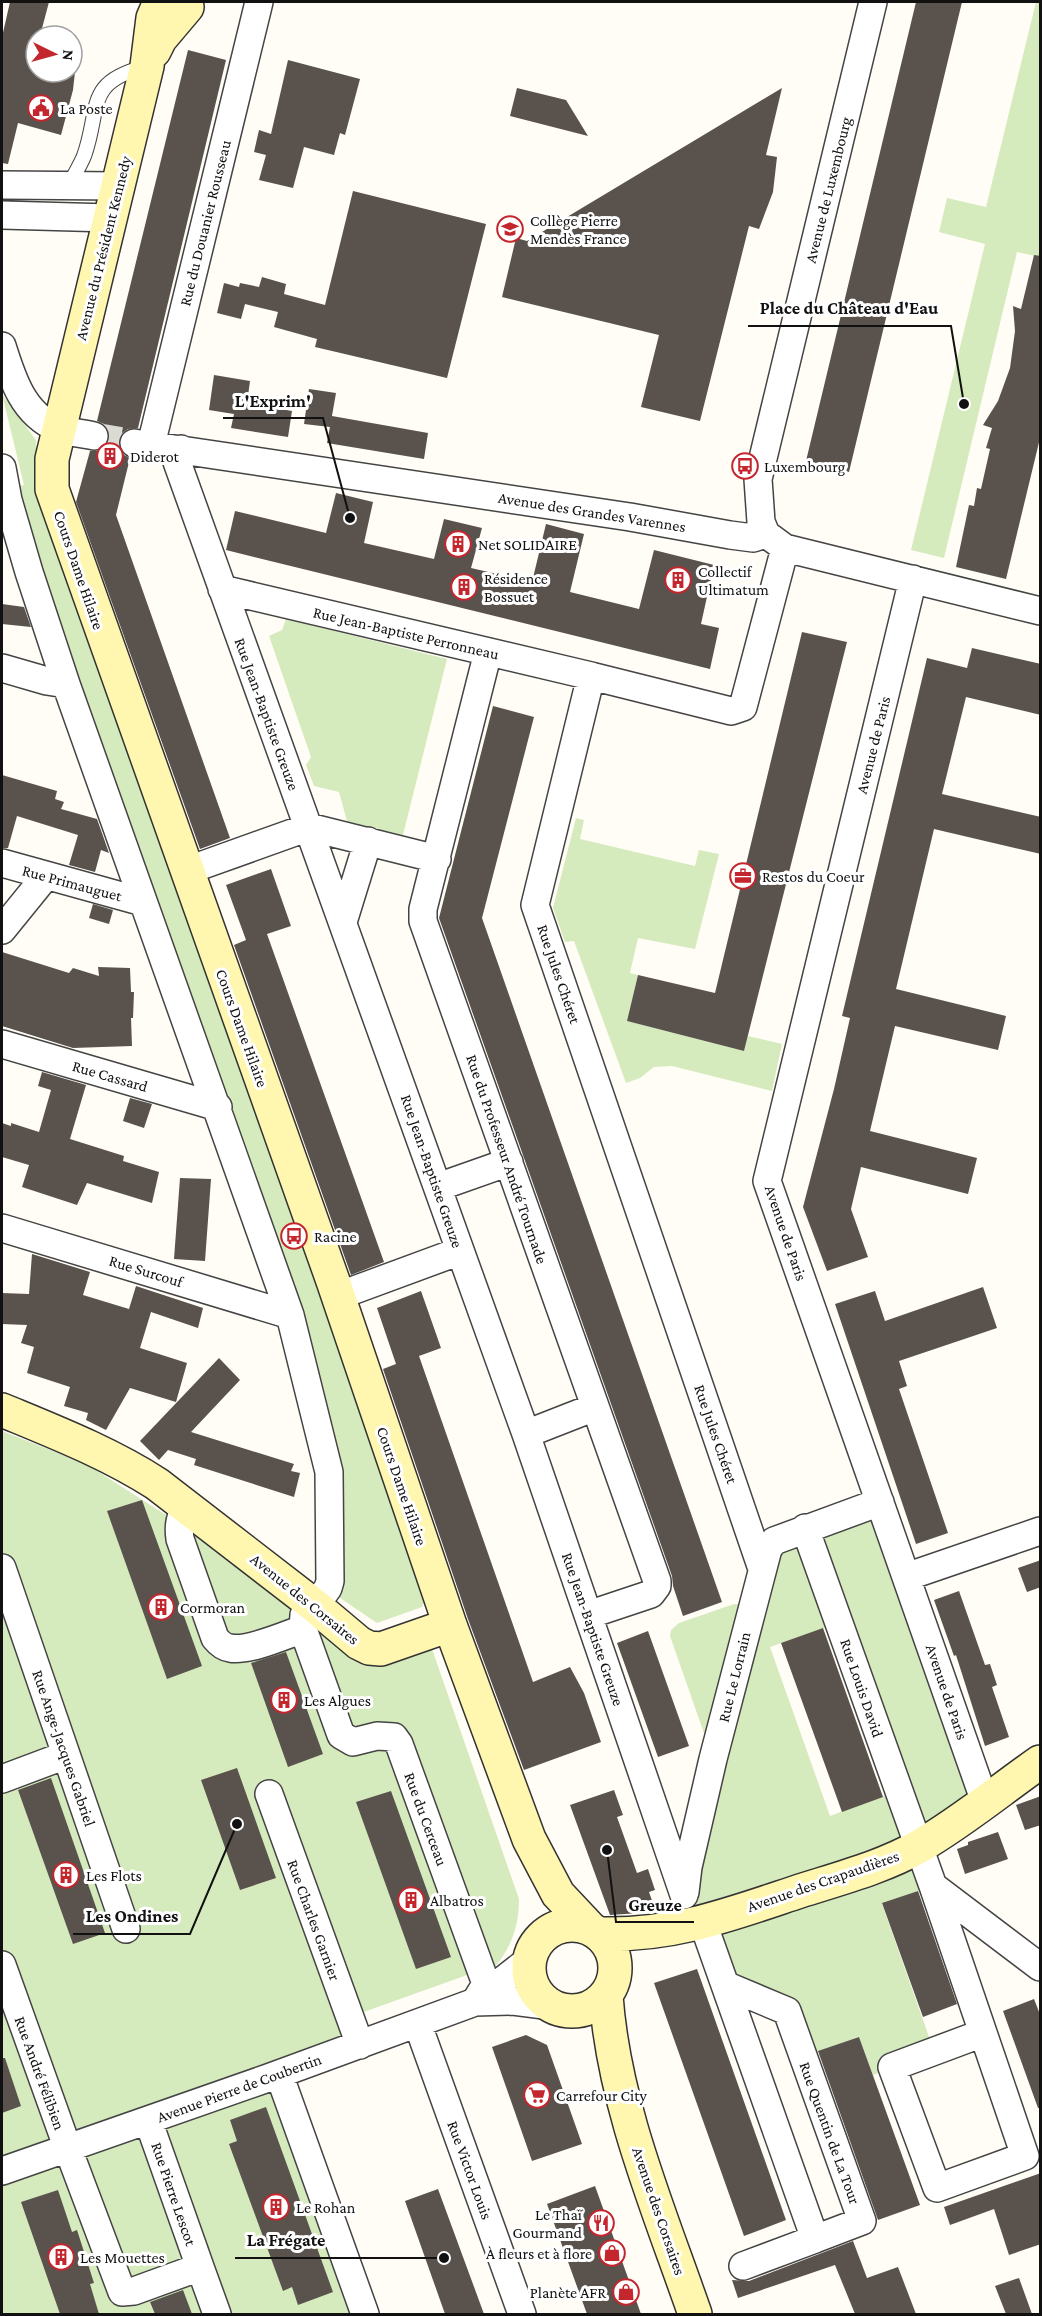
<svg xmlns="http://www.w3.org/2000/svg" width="1042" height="2316" viewBox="0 0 1042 2316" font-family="'Crimson Pro',serif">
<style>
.green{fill:#d5ebbd;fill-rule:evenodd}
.building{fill:#5a524d}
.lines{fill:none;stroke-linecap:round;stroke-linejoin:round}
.street-tunnel{stroke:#dbdad3;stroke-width:27;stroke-dasharray:27 14;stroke-linecap:butt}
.lane-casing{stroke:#444;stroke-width:16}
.street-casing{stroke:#444;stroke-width:30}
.secondary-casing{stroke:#333;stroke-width:36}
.lane{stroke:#fff;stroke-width:14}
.street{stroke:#fff;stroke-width:27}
.secondary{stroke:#fff6b0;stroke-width:33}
.labels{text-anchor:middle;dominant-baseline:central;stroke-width:6;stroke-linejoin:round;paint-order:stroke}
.poi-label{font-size:16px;fill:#111;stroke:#fff;text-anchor:start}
.street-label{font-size:16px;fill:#111;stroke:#fff}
.leader{fill:none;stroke:#111;stroke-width:2}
.callout-dot{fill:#111;stroke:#fff;stroke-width:2}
.callout-label{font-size:18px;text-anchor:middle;font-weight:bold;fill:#111;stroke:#fff;stroke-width:6;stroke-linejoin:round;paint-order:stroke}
</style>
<rect width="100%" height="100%" fill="#fffdf5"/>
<path class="green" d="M1036,2H1040V257L1017,252L944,558L911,550L985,244L939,232L947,198L986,207Z
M2,394L36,440V488L424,1582L426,1598L422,1607L377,1623L340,1598L337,1461L27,547L16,488L24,485Z
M286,619L447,659L403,835L347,821L339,792L314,786L306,765L311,757L269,636L282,630Z
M576,818L584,820L580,839L695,866L699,850L719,854L695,949L638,938L630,973L638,975L627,1021L744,1051L748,1036L782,1044L772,1091L672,1066L654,1067L640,1078L626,1083L574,941L565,942L553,908Z
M2,1431L86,1464L221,1550L351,1659C378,1666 406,1657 432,1649L519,1899C519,1927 511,1949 492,1970H481L350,2017L355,2034L277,2061L365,2314H2Z
M880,1502L985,1802L918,1847L933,1886L882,1904L934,2051L873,2075L859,2037L803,2057L787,2011L725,1985L684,1910V1895L713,1759L670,1636L671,1630L679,1623L734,1604H753L768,1549ZM838,1623L898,1791L830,1816L770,1647Z"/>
<path class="building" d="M10,2H49L40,36H36V72H75L73,90L61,135L18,123L8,164L2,163V37Z
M916,2H962L849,472L806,461Z
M188,50L226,60L138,428L128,429L121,434L119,440L120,449L124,455L130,458L116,515L230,838L200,849L76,502L90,451H99L106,446L109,440V431L104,424L97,421Z
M288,60L360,79L345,135L340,133L334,155L304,147L293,188L259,180L266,155L254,152L259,130L271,134Z
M517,88L566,100L588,136L510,116Z
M782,88L766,155L777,157L773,192L759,229L749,226L700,421L641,407L659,335L502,297L516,238L527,241Z
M353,191L486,224L447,378L315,347L317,339L274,327L278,312L245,304L241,319L217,313L224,283L239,287L240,283L259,287L262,277L286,284L284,294L325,305Z
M1034,255L1041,256V434L1006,579L956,567L969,505L974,506L977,488L981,489L990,449L986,448L992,428L983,425L998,401L1010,368L1015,331L1013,306L1021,309Z
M214,375L250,381L248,396L271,399L270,407L292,411L288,437L231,428L234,414L209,410Z
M309,389L336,393L330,427L304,424Z
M332,416L428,433L424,459L327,443Z
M336,493L373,502L364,543L434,559L444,519L482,528L471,568L532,582L546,524L584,534L570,592L639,609L654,550L714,565L701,624L719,628L710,669L226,550L235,511L326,533Z
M2,604L24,607L31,627L2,624Z
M802,632L847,642L744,1051L627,1021L638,975L715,993Z
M972,648L1041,664V715L966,697L942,794L1041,817V854L934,829L896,989L1006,1016L998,1050L895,1026L870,1131L977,1158L968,1194L861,1167L851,1209L868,1257L827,1271L803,1207L834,1089L850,1018L842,1016L927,658L967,668Z
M493,706L534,717L482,918L722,1602L683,1616L673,1586L672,1576L439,918Z
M2,775L57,791L55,799L64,802L61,809L97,819L109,853L101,850L95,872L69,865L78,835L17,816L8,848H2Z
M271,869L291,926L267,934L384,1262L351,1275L234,945L246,940L226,885Z
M93,904L113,910L109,924L89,918Z
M2,952L69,973L73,968L99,976L98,967L130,968L131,992H134L133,1018H131L132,1046L73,1048L2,1026Z
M42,1072L86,1085L70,1139L124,1156L123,1161L159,1172L152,1203L87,1183L77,1205L22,1187L29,1165L2,1157V1123L11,1126V1123L39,1132L51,1090L38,1086Z
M130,1098L152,1104L144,1128L123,1121Z
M180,1178L211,1179L205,1261L174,1259Z
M32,1254L90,1272L83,1295L129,1309L136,1286L203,1308L198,1328L151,1312L140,1348L187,1363L176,1402L130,1388L106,1430L86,1420L88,1413L64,1406L70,1387L27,1373L34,1347L21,1343L27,1325L2,1324V1293L29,1294Z
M983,1287L997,1328L899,1361L907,1386L899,1389L948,1533L916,1544L835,1304L875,1291L885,1321Z
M421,1291L441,1348L419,1356L533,1682L570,1667L584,1693L601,1742L524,1770L468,1619L383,1369L396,1364L377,1308Z
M219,1358L240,1380L191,1432L294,1464L291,1471L300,1473L294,1497L194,1465L196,1459L168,1450L159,1460L140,1441Z
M142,1500L202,1666L167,1679L107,1511Z
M1041,1560V1587L1027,1592L1018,1568Z
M959,1591L985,1665L990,1664L997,1685L992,1687L1009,1737L985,1746L956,1655L954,1656L934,1600Z
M823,1628L883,1797L842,1812L781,1643Z
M648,1631L689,1746L658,1757L617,1643Z
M286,1652L323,1754L288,1767L251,1663Z
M237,1768L276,1878L240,1890L201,1780Z
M51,1778L105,1933L73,1944L18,1790Z
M614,1790L623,1815L617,1817L637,1873L648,1869L655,1890L649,1892L656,1912L610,1915L570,1805Z
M391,1791L451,1957L416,1969L356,1802Z
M1041,1796V1825L1025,1830L1016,1805Z
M998,1832L1008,1859L965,1874L957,1849L968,1845V1842Z
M918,1891L957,2004L923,2017L882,1903Z
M697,1969L786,2220L744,2236L654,1983Z
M1034,1999L1041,2017V2108H1038L1003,2011Z
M526,2035L547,2045L582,2144L532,2161L492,2047Z
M859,2037L920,2205L878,2220L818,2051Z
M2,2058H5L21,2106L2,2113Z
M266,2107L333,2292L298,2305L292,2287L283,2291L229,2144L237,2141L230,2120Z
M1041,2173V2244L1009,2255L994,2209L950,2225L944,2207Z
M595,2186L641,2314H587L547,2204Z
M438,2189L484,2314H445L405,2201Z
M58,2190L72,2232L77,2230L94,2283L90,2284L99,2314H60L21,2202Z
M853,2241L867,2278L898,2267L916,2314H855L835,2265L738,2298L732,2280L749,2281Z
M1019,2278L1032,2314H1006L995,2286Z
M183,2290L192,2314H155L150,2302Z"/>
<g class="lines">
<path class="street-tunnel" d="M94,436L134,443"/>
<g class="lane-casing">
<path id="lane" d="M69,186C73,176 80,166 84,156C101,109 84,82 145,67"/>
</g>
<g class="street-casing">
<path id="street" d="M873,2L758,479L761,522L766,534L785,548L1040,611
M2,185L118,186
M2,215L110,218
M2,346C12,378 23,414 57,428C68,433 82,433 94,436
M134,443L630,517L730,535L753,538L766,534
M151,445L259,2
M181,449L177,462L526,1434L684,1895
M2,468L8,500L29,572L66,684L290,1315L329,1472L330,1581L328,1588L315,1606
M913,579L767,1181L985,1802
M222,589L591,676
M488,652L423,909V921L657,1581V1586L651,1594L588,1615
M2,668L47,681L66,684
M2,863L143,902
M186,871L309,827L437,859
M343,922L368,841
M2,930L45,877
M2,1044L218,1107
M438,1187L509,1162
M2,1228L290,1315
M338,1296L460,1251
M526,1434L595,1407
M187,1505C180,1517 178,1525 180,1539L215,1638C219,1643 223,1647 230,1648C248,1652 285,1635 303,1629
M805,1528L933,1886L1040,1967
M2,1568L126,1929
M762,1569L535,905L591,676L731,711L743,707L785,548
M906,1577L1040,1531
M310,1602L304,1615L303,1629L341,1735L353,1742L377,1736L394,1737L399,1744L486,1984L475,2002
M2,1779L66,1755
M269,1794L360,2045
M933,1886L1025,2156L937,2188L892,2067L983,2033
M685,1892L688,1867L713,1759L768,1549L774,1541L880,1502
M703,1923L815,2239L862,2221L787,2011L725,1985
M2,1965L64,2138L122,2292L134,2291L200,2267L148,2120
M475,2002L513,2001L552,2006
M418,2025L522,2314
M279,2074L365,2314
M2,2171L268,2078L475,2002L530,1959
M743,2266L815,2239
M200,2267L217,2314"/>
</g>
<g class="secondary-casing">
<path id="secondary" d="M160,2L153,18L147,66L52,459V489L333,1281L450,1625L529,1839L558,1894L590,1928
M154,51L160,39L187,7
M2,1410C55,1432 109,1453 157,1484L315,1606L359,1643L369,1648L381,1649L450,1625
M529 1968a43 43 0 1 1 86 0a43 43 0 1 1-86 0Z
M600,1934C674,1936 731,1914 800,1891C841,1878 883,1867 920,1846C963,1821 1000,1790 1040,1762
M606,1996C614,2106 659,2210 695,2314"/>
</g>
<use href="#lane" class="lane"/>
<use href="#street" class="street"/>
<use href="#secondary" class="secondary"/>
</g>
<defs>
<g id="civic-ring" transform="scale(1.35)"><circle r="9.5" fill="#fff" stroke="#c4262e" stroke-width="1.5"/><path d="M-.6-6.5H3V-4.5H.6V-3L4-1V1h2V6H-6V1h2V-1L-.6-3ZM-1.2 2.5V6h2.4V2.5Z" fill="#c4262e"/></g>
<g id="school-ring" transform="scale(1.35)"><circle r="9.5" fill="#fff" stroke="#c4262e" stroke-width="1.5"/><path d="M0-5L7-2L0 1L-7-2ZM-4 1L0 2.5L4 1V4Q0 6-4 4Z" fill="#c4262e"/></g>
<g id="building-ring" transform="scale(1.35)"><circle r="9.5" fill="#fff" stroke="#c4262e" stroke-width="1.5"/><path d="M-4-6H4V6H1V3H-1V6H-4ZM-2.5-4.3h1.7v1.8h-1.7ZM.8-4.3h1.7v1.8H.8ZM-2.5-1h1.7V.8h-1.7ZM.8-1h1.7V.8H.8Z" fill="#c4262e"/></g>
<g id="bus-ring" transform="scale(1.35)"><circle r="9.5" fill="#fff" stroke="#c4262e" stroke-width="1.5"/><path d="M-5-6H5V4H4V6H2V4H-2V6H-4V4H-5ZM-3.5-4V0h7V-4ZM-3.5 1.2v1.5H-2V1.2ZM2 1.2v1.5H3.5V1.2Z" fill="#c4262e"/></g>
<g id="office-ring" transform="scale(1.35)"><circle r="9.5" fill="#fff" stroke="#c4262e" stroke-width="1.5"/><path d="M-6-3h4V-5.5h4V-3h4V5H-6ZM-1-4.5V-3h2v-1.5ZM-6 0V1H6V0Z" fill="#c4262e"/></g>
<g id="supermarket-ring" transform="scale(1.35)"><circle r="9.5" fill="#fff" stroke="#c4262e" stroke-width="1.5"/><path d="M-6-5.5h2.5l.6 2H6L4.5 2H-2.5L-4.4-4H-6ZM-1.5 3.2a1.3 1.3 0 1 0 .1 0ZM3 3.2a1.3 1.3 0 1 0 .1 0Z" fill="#c4262e"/></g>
<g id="restaurant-ring" transform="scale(1.35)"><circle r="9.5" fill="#fff" stroke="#c4262e" stroke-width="1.5"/><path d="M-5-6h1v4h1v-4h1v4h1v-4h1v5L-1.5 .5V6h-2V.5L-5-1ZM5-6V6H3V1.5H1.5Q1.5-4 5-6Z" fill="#c4262e"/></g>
<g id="shop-ring" transform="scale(1.35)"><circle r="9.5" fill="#fff" stroke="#c4262e" stroke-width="1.5"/><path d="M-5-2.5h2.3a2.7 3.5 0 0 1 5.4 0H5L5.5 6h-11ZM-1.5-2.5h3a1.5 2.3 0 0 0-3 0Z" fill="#c4262e"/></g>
</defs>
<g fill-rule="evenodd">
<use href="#civic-ring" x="41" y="108"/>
<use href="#school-ring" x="510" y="229"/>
<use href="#building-ring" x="110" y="456"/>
<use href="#bus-ring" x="745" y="466"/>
<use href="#building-ring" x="458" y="544"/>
<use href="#building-ring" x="678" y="580"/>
<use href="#building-ring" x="464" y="587"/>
<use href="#office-ring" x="743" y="876"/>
<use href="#bus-ring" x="294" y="1236"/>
<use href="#building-ring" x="161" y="1607"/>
<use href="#building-ring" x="284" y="1700"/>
<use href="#building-ring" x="66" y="1875"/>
<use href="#building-ring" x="411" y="1900"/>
<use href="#supermarket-ring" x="537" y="2095"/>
<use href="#building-ring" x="276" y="2207"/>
<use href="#restaurant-ring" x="601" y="2223"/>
<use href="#shop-ring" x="612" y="2253"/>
<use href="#building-ring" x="61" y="2257"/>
<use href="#shop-ring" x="626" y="2292"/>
</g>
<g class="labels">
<g class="poi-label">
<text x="60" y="108">La Poste</text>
<text x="530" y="220">Collège Pierre<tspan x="530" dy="18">Mendès France</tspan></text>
<text x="130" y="456">Diderot</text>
<text x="764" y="466">Luxembourg</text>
<text x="478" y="544">Net SOLIDAIRE</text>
<text x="698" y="571">Collectif<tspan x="698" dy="18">Ultimatum</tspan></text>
<text x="484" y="578">Résidence<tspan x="484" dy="18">Bossuet</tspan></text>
<text x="762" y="876">Restos du Coeur</text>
<text x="314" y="1236">Racine</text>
<text x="180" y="1607">Cormoran</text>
<text x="304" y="1700">Les Algues</text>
<text x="86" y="1875">Les Flots</text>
<text x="430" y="1900">Albatros</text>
<text x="556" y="2095">Carrefour City</text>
<text x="296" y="2207">Le Rohan</text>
<text x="582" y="2214" text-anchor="end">Le Thaï<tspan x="582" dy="18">Gourmand</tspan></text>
<text x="592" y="2253" text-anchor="end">À fleurs et à flore</text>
<text x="80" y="2257">Les Mouettes</text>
<text x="606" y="2292" text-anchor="end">Planète AFR</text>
</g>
<g class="street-label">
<text transform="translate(828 190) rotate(-76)">Avenue de Luxembourg</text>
<text transform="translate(205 223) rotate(-76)">Rue du Douanier Rousseau</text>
<text transform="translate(103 248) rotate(-76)">Avenue du Président Kennedy</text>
<text transform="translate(592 512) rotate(9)">Avenue des Grandes Varennes</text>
<text transform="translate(79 570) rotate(71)">Cours Dame Hilaire</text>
<text transform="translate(406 633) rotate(13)">Rue Jean-Baptiste Perronneau</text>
<text transform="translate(267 714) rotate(70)">Rue Jean-Baptiste Greuze</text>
<text transform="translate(873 745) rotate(-76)">Avenue de Paris</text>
<text transform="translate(72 883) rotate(15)">Rue Primauguet</text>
<text transform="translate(559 974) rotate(71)">Rue Jules Chéret</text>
<text transform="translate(242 1028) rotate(70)">Cours Dame Hilaire</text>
<text transform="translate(110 1076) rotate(16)">Rue Cassard</text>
<text transform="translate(507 1159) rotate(71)">Rue du Professeur André Tournade</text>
<text transform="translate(432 1171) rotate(71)">Rue Jean-Baptiste Greuze</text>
<text transform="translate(786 1233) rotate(71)">Avenue de Paris</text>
<text transform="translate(146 1271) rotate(17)">Rue Surcouf</text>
<text transform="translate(716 1434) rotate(71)">Rue Jules Chéret</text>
<text transform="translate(402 1486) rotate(71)">Cours Dame Hilaire</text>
<text transform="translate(305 1599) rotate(39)">Avenue des Corsaires</text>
<text transform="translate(593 1629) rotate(71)">Rue Jean-Baptiste Greuze</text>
<text transform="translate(734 1677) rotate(-76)">Rue Le Lorrain</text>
<text transform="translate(862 1688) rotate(71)">Rue Louis David</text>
<text transform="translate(947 1692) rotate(71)">Avenue de Paris</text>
<text transform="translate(64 1748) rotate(71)">Rue Ange-Jacques Gabriel</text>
<text transform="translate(426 1819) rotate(70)">Rue du Cerceau</text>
<text transform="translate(823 1881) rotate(-19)">Avenue des Crapaudières</text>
<text transform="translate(314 1920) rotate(70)">Rue Charles Garnier</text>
<text transform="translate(40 2073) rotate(70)">Rue André Félibien</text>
<text transform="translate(239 2088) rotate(-20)">Avenue Pierre de Coubertin</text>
<text transform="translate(830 2133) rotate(70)">Rue Quentin de La Tour</text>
<text transform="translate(470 2170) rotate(70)">Rue Victor Louis</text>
<text transform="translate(174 2194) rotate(71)">Rue Pierre Lescot</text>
<text transform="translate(659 2211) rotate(71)">Avenue des Corsaires</text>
</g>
</g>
<path class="leader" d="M964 404L951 326H748M350 518L323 418H223M607 1850L616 1922H694M237 1824L190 1934H73M444 2258L337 2258H235"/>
<g class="callout-dot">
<circle cx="964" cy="404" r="6"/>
<circle cx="350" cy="518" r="6"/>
<circle cx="607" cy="1850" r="6"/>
<circle cx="237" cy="1824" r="6"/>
<circle cx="444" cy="2258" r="6"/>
</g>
<g class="callout-label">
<text x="849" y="314">Place du Château d'Eau</text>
<text x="273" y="407">L'Exprim'</text>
<text x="655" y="1911">Greuze</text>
<text x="132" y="1922">Les Ondines</text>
<text x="286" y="2246">La Frégate</text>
</g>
<rect width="1042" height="2316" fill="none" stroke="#111111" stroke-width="6"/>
<g transform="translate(54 54) rotate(95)"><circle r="28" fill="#ffffff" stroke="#a0a0a0" stroke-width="1.5"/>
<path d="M0-4.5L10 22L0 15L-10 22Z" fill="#c4262e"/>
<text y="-9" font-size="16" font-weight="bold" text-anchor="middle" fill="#111111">N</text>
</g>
</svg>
